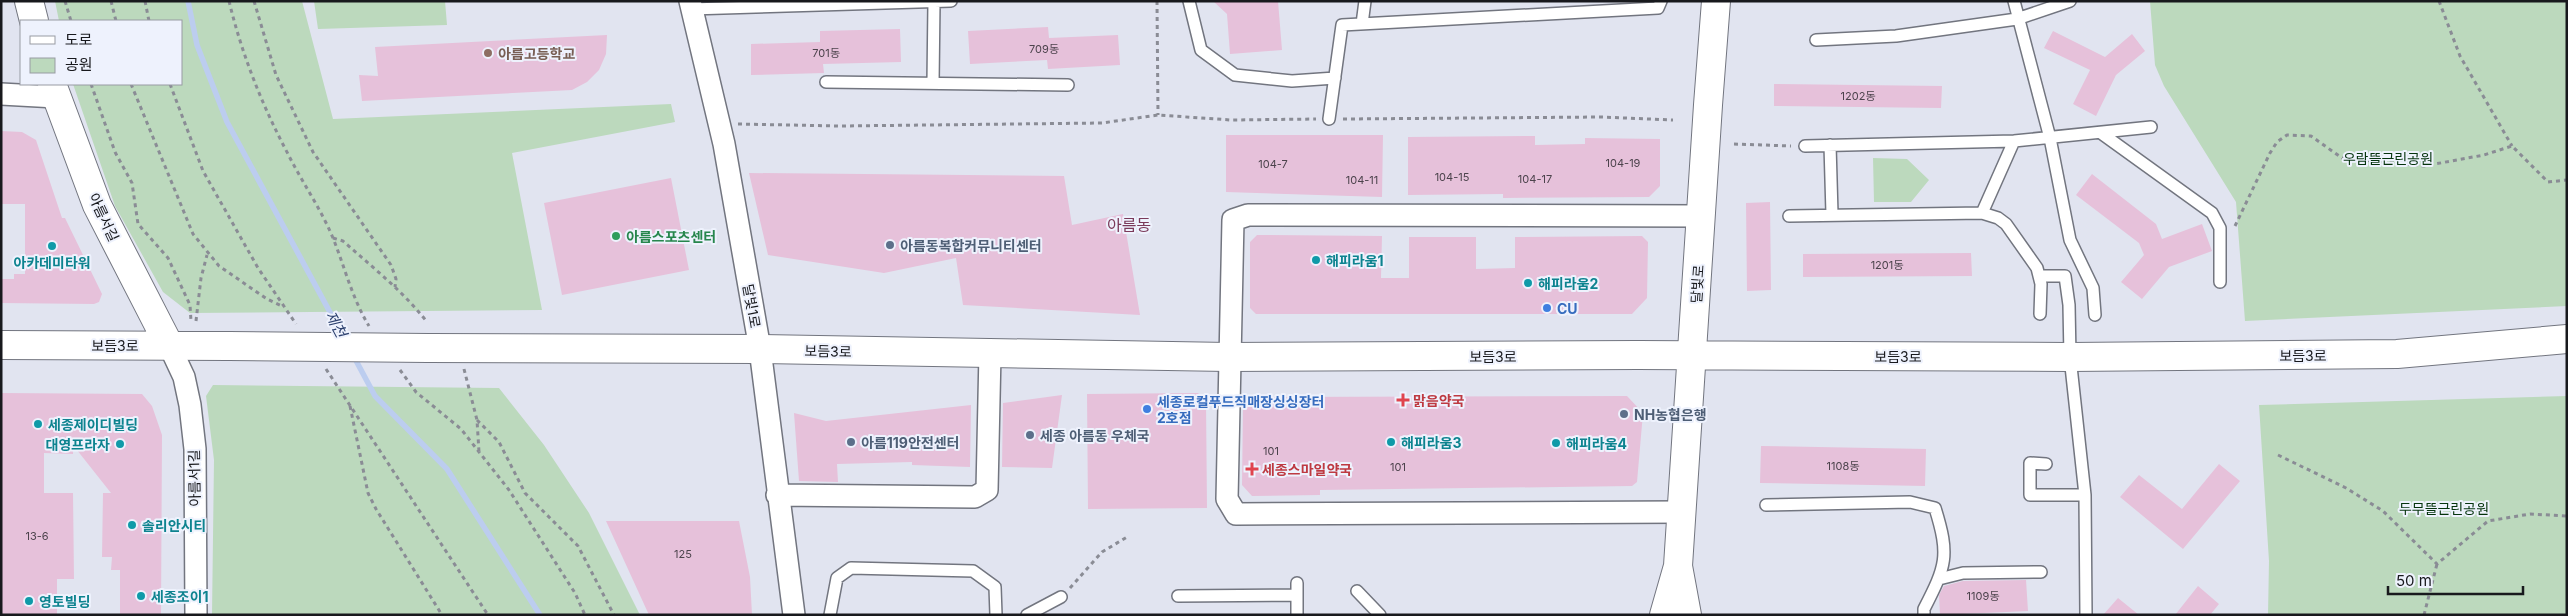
<svg xmlns="http://www.w3.org/2000/svg" width="2568" height="616" viewBox="0 0 2568 616" font-family="Inter,'Noto Sans KR',sans-serif">
<style>
.green{fill:#bcd9bd}
.lines{fill:none;stroke-linecap:round;stroke-linejoin:round}
.stream{stroke:#bccdef;stroke-width:5.5}
.building{fill:#e6c1da}
.lane-casing{stroke:#72757f;stroke-width:14}
.street-casing{stroke:#72757f;stroke-width:24}
.secondary-casing{stroke:#72757f;stroke-width:30}
.path{stroke:#8a8c95;stroke-width:3;stroke-dasharray:4 4;stroke-linecap:butt}
.lane{stroke:#fff;stroke-width:11}
.street{stroke:#fff;stroke-width:21}
.secondary{stroke:#fff;stroke-width:28}
.secondary-bridge-casing{stroke:#72757f;stroke-width:30;stroke-linecap:butt}
.secondary-bridge{stroke:#fff;stroke-width:28}
.education-dot{fill:#8d6e63;stroke:#eef2fd;stroke-width:2}
.leisure-dot{fill:#2e9e5b;stroke:#eef2fd;stroke-width:2}
.service-dot{fill:#5c6f8a;stroke:#eef2fd;stroke-width:2}
.culture-dot{fill:#0f9aa8;stroke:#eef2fd;stroke-width:2}
.shop-dot{fill:#3f7fe0;stroke:#eef2fd;stroke-width:2}
.health-dot{fill:#e0444e;stroke:#eef2fd;stroke-width:2}
.labels{text-anchor:middle;dominant-baseline:central;stroke-width:4;stroke-linejoin:round;paint-order:stroke}
.number-label{font-size:11px;fill:#4c434c}
.education-label{font-size:14px;font-weight:bold;fill:#785e54;stroke:#eef2fd;text-anchor:start}
.park-label{font-size:14px;fill:#05340d;stroke:#eef2fd}
.street-label{font-size:14px;fill:#18191d;stroke:#eef2fd}
.leisure-label{font-size:14px;font-weight:bold;fill:#27864d;stroke:#eef2fd;text-anchor:start}
.service-label{font-size:14px;font-weight:bold;fill:#4e5e75;stroke:#eef2fd;text-anchor:start}
.culture-label{font-size:14px;font-weight:bold;fill:#0d838f;stroke:#eef2fd;text-anchor:start}
.shop-label{font-size:14px;font-weight:bold;fill:#366cbe;stroke:#eef2fd;text-anchor:start}
.health-label{font-size:14px;font-weight:bold;fill:#be3a42;stroke:#eef2fd;text-anchor:start}
.water-label{font-size:15px;font-style:italic;fill:#2c406e;stroke:#eef2fd}
.quarter-label{font-size:16px;fill:#7b3a5a;stroke:#eef2fd}
</style>
<rect width="100%" height="100%" fill="#e1e4f0"/>
<path class="green" d="M55,1H302L333,119L671,104L675,122L512,153L542,310L190,313L163,292L115,206L73,84H181V21H59Z
M314,1H445L447,25L318,29Z
M2150,1H2567V306L2245,321L2236,202L2164,86L2155,65Z
M1873,158L1907,159L1929,180L1911,202H1874Z
M213,385L499,388L544,445L589,513L640,615H212L214,460L206,396Z
M2567,396V615H2268L2269,561L2259,405Z"/>
<g class="lines">
<path class="stream" d="M188,1L197,45L227,122L345,340
M353,355L375,396L447,469L540,615"/>
</g>
<path class="building" d="M1213,1H1278L1282,50L1230,54L1227,14Z
M1048,27L1049,38L1118,35L1120,65L1048,69L1047,60L970,64L968,31Z
M900,29L901,62L823,64L824,73L751,75V44L820,42V31Z
M2053,31L2105,57L2132,34L2145,51L2116,75L2096,116L2073,104L2090,70L2044,48Z
M607,35L606,54L599,70L587,82L572,90L362,101L359,75L378,76L375,47Z
M1774,84L1942,86L1941,108L1774,106Z
M1,131L22,132L36,140L62,218H65L102,294L99,302L94,304L1,303V279H14V274H25V204H1Z
M1226,135H1383L1382,197L1226,192Z
M1535,136V145L1585,144V138L1660,139V186L1649,197L1503,198V194L1408,195V137Z
M749,173L1064,176L1072,225L1123,214L1140,315L963,305L956,258L884,273L768,255Z
M2092,174L2156,224L2162,239L2202,224L2212,251L2169,267L2142,299L2121,282L2144,255L2139,243L2076,195Z
M671,178L689,270L562,295L544,203Z
M1770,202L1771,290L1747,291L1746,203Z
M1257,235L1382,236L1381,278H1409V237H1476V269L1515,268V237L1642,236L1648,242L1647,298L1632,314H1256L1250,308V242Z
M1971,253L1972,276L1803,277V254Z
M1,393L142,394L152,406L162,435L161,615H120V570H111L112,557H102L103,493H111L73,445V454L44,453V493H73L74,579H57V615H1Z
M1198,393L1206,402L1207,508L1088,509L1087,394Z
M1062,395L1052,468L1002,467L1003,403Z
M1627,396L1643,413L1637,482L1632,486L1320,490V495L1252,496L1242,485L1243,407L1253,397Z
M971,405L970,467L912,465V462L837,464L838,482L799,481L794,413L826,421Z
M1761,446L1926,449L1925,486L1760,483Z
M2219,464L2240,481L2183,549L2120,497L2139,475L2182,509Z
M606,521H739L750,577L752,615H649Z
M2026,580L2028,611L1940,615L1939,595L1944,586L1963,581Z
M2198,586L2219,604L2210,615H2175Z
M2118,598L2139,615H2103Z"/>
<g class="lines">
<g class="lane-casing">
<path id="lane" d="M1189,1L1201,50L1235,75L1292,81L1335,78
M2014,1L2050,138L2070,240L2093,288L2095,315
M691,9L951,1
M1362,24L1365,1
M1816,40L1896,36L2017,19L2070,1
M826,82L1068,85
M933,83L934,2
M1329,119L1342,25L1658,8L1661,1
M2101,133L2212,213L2220,228V282
M1830,145L1832,214
M1805,146L2014,141L2151,127
M1982,213L2014,141
M1789,216L1982,213L1998,218L2006,224L2037,268L2041,284L2040,314
M2039,276H2065L2069,305L2070,357L2085,495L2086,615
M2046,464L2030,463V495H2085
M1766,505L1910,502L1935,508C1950,556 1946,566 1924,609V615
M1939,579L1963,573L2041,572
M1297,583V615
M1357,591L1380,615
M1178,596L1297,595
M830,615L837,578L851,568L973,571L995,587L996,615
M1027,615L1061,597"/>
</g>
<g class="street-casing">
<path id="street" d="M690,1L724,144L760,349L794,615
M1,94L56,97
M169,345L184,377L190,405L195,449L196,615
M777,495L975,497L987,490L990,353
M1681,512L1236,514L1227,499L1233,220L1248,215L1702,216"/>
</g>
<g class="secondary-casing">
<path id="secondary" d="M29,1L34,21
M52,84L97,205L169,345
M1,345L229,346
M428,348L760,349L1228,357L1638,355L2070,357L2397,354L2567,339
M1678,566L1687,615
M1664,615L1678,566L1708,105L1716,1"/>
</g>
<path class="path" d="M65,1L71,21
M111,1L116,21
M145,1L149,21
M229,1C242,55 262,105 288,154C302,182 321,209 333,238C345,268 352,298 369,326
M254,1L276,75L313,152L391,265L396,279L395,287
M1157,1L1158,115
M2439,1L2460,56L2512,146
M91,84L115,152L132,183L138,224L168,258L190,305L191,321
M131,84L193,234L219,266L267,299L284,307
M170,84L203,171L258,268L296,324
M1343,119L1600,117L1673,120
M738,124L840,126L1102,123L1158,115L1231,120L1316,119
M1734,144L1791,146
M2235,226L2270,153L2277,142L2287,135L2311,136L2342,158L2424,166L2484,155L2512,146L2548,182L2567,180
M333,238L343,241C372,267 403,291 427,322
M196,321L201,278L207,255
M326,369L488,615
M464,369L477,420L479,452
M400,370L416,392L461,429L509,490L575,593L585,615
M350,406L368,493L376,509L442,615
M477,420L499,442L525,493L578,546L614,615
M2278,455L2346,488L2383,511L2437,564L2488,521L2530,514L2567,516
M1070,588L1102,552L1127,537
M2424,615L2437,564"/>
<use href="#lane" class="lane"/>
<use href="#street" class="street"/>
<use href="#secondary" class="secondary"/>
<g class="secondary-bridge-casing">
<path id="secondary-bridge" d="M229,346L428,348"/>
</g>
<use href="#secondary-bridge" class="secondary-bridge"/>
</g>
<circle class="education-dot" cx="488" cy="53" r="5"/>
<circle class="leisure-dot" cx="616" cy="236" r="5"/>
<g class="service-dot">
<circle cx="890" cy="245" r="5"/>
<circle cx="1624" cy="414" r="5"/>
<circle cx="1030" cy="435" r="5"/>
<circle cx="851" cy="442" r="5"/>
</g>
<g class="culture-dot">
<circle cx="52" cy="246" r="5"/>
<circle cx="1316" cy="260" r="5"/>
<circle cx="1528" cy="283" r="5"/>
<circle cx="38" cy="424" r="5"/>
<circle cx="1391" cy="442" r="5"/>
<circle cx="1556" cy="443" r="5"/>
<circle cx="120" cy="444" r="5"/>
<circle cx="132" cy="525" r="5"/>
<circle cx="141" cy="596" r="5"/>
<circle cx="29" cy="601" r="5"/>
</g>
<g class="shop-dot">
<circle cx="1547" cy="308" r="5"/>
<circle cx="1147" cy="409" r="5"/>
</g>
<g class="health-dot">
<path d="M1400.5 392.5h5v5h5v5h-5v5h-5v-5h-5v-5h5z"/>
<path d="M1249.5 461.5h5v5h5v5h-5v5h-5v-5h-5v-5h5z"/>
</g>
<g class="labels">
<g class="number-label">
<text x="1044" y="49">709동</text>
<text x="826" y="53">701동</text>
<text x="1858" y="96">1202동</text>
<text x="1623" y="163">104-19</text>
<text x="1273" y="164">104-7</text>
<text x="1452" y="177">104-15</text>
<text x="1535" y="179">104-17</text>
<text x="1362" y="180">104-11</text>
<text x="1887" y="265">1201동</text>
<text x="1271" y="451">101</text>
<text x="1843" y="466">1108동</text>
<text x="1398" y="467">101</text>
<text x="37" y="536">13-6</text>
<text x="683" y="554">125</text>
<text x="1983" y="596">1109동</text>
</g>
<g class="education-label">
<text x="498" y="53">아름고등학교</text>
</g>
<g class="park-label">
<text x="2388" y="158">우람뜰근린공원</text>
<text x="2444" y="508">두무뜰근린공원</text>
</g>
<g class="street-label">
<text transform="translate(104 217) rotate(65)">아름서길</text>
<text transform="translate(1697 284) rotate(-86)">달빛로</text>
<text transform="translate(752 306) rotate(80)">달빛1로</text>
<text x="115" y="345">보듬3로</text>
<text transform="translate(828 351) rotate(1)">보듬3로</text>
<text x="2303" y="355">보듬3로</text>
<text x="1493" y="356">보듬3로</text>
<text x="1898" y="356">보듬3로</text>
<text transform="translate(194 478) rotate(-91)">아름서1길</text>
</g>
<g class="leisure-label">
<text x="626" y="236">아름스포츠센터</text>
</g>
<g class="service-label">
<text x="900" y="245">아름동복합커뮤니티센터</text>
<text x="1634" y="414">NH농협은행</text>
<text x="1040" y="435">세종 아름동 우체국</text>
<text x="861" y="442">아름119안전센터</text>
</g>
<g class="culture-label">
<text x="1326" y="260">해피라움1</text>
<text x="52" y="262" text-anchor="middle">아카데미타워</text>
<text x="1538" y="283">해피라움2</text>
<text x="48" y="424">세종제이디빌딩</text>
<text x="1401" y="442">해피라움3</text>
<text x="1566" y="443">해피라움4</text>
<text x="110" y="444" text-anchor="end">대영프라자</text>
<text x="142" y="525">솔리안시티</text>
<text x="151" y="596">세종조이1</text>
<text x="39" y="601">영토빌딩</text>
</g>
<g class="shop-label">
<text x="1557" y="308">CU</text>
<text x="1157" y="401">세종로컬푸드직매장싱싱장터<tspan x="1157" dy="16">2호점</tspan></text>
</g>
<g class="health-label">
<text x="1413" y="400">맑음약국</text>
<text x="1262" y="469">세종스마일약국</text>
</g>
<g class="water-label">
<text transform="translate(336 324) rotate(62)">제천</text>
</g>
<g class="quarter-label">
<text x="1129" y="225">아름동</text>
</g>
</g>
<rect width="2568" height="616" fill="none" stroke="#18191d" stroke-width="5"/>
<rect x="20" y="20" width="162" height="65" fill="#eef2fd" stroke="#989ba3"/>
<rect x="30" y="36" width="25" height="8" fill="#ffffff" stroke="#989ba3"/>
<text x="65" y="45" font-size="15" fill="#18191d">도로</text>
<rect x="30" y="58" width="25" height="15" fill="#bcd9bd" stroke="#989ba3"/>
<text x="65" y="70" font-size="15" fill="#18191d">공원</text>
<path d="M2388 586v8h135v-8" fill="none" stroke="#18191d" stroke-width="2.5"/>
<text x="2396" y="586" font-size="15" fill="#18191d" stroke="#eef2fd" stroke-width="4" paint-order="stroke">50 m</text>
</svg>
